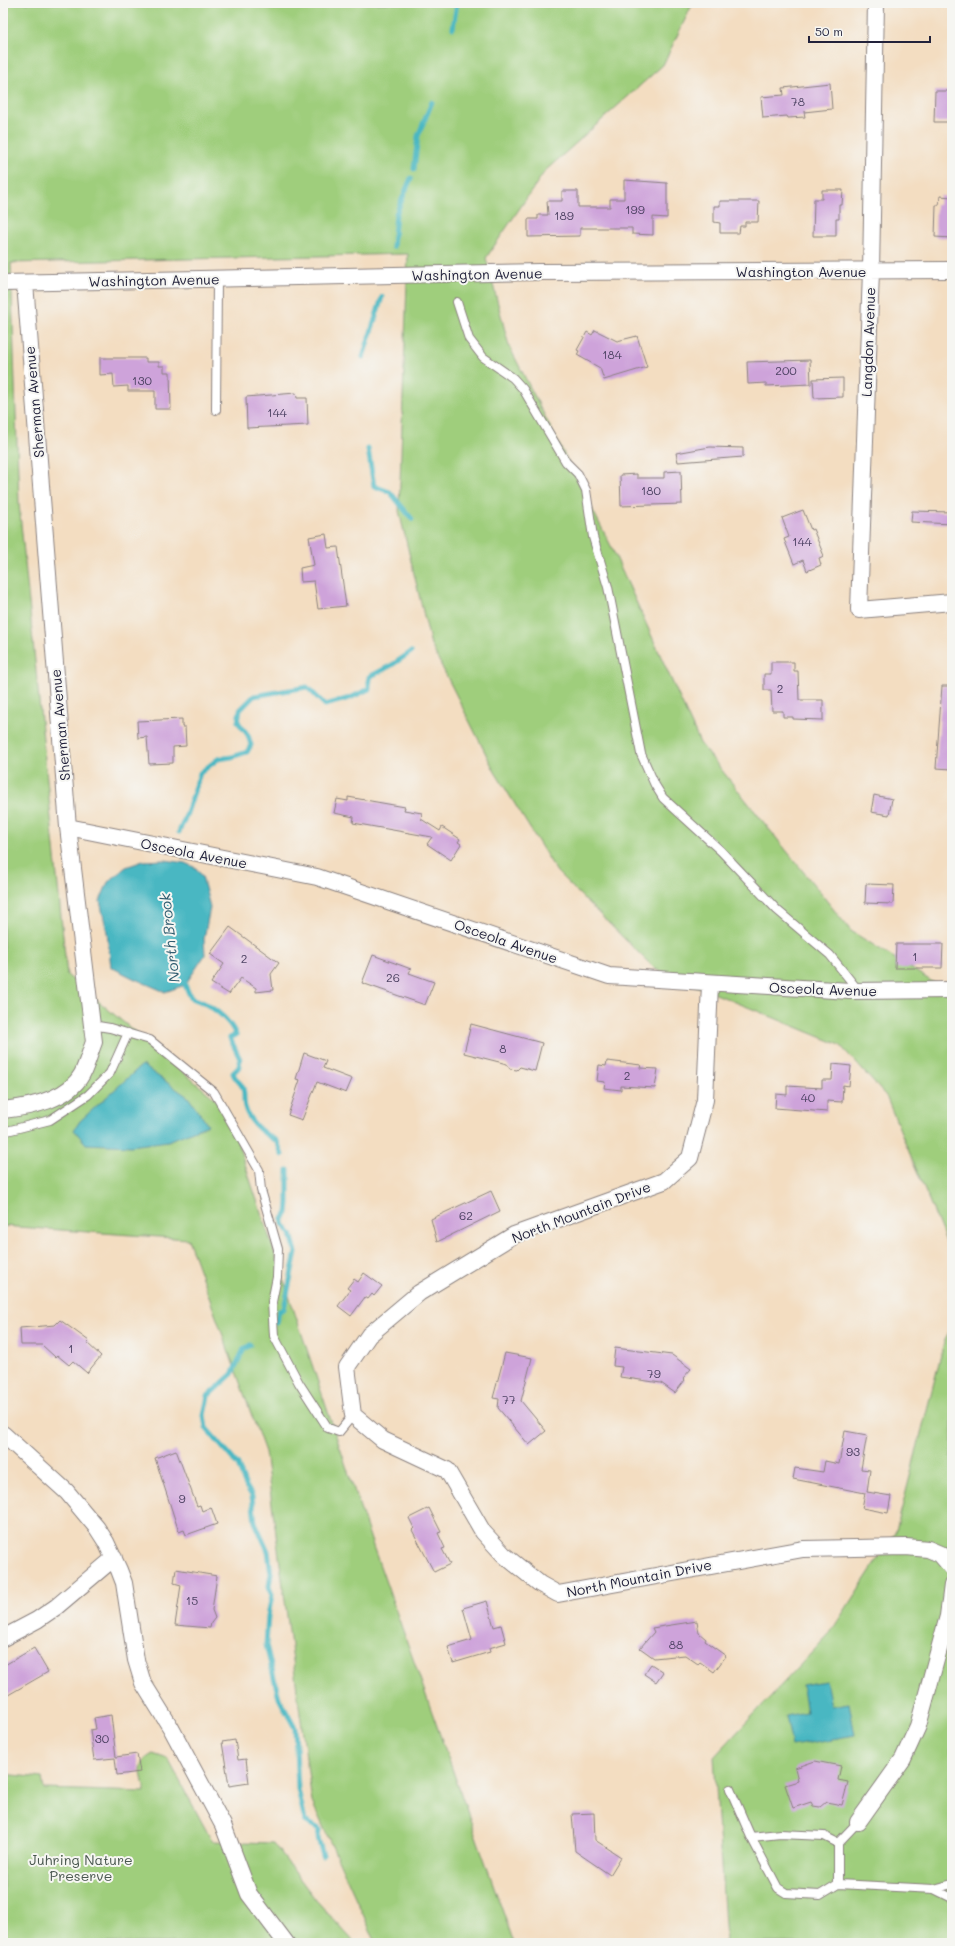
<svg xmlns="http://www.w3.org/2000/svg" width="955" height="1946" viewBox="0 0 955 1946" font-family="Mali,sans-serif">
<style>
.green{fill:#9fce7c;stroke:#60785c}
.water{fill:#49b7c2;stroke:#366c7e}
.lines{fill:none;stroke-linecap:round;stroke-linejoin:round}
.stream{stroke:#49b7c2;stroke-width:5}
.building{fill:#cea3da}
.service-casing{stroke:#8a807e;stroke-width:10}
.minor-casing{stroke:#8a807e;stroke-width:18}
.service{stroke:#fff;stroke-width:8}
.minor{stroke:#fff;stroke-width:16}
.labels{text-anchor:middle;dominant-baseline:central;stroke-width:4;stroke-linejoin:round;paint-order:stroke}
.number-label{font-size:12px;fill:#4d4263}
.street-label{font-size:14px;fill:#22223b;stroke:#f6f6f2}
.park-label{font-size:14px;fill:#48564e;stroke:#f6f6f2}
.water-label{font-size:15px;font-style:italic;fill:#325e71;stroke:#f6f6f2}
</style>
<rect width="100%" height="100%" fill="#f6f6f2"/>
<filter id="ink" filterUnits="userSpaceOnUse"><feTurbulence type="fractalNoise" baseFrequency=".025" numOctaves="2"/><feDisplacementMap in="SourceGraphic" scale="8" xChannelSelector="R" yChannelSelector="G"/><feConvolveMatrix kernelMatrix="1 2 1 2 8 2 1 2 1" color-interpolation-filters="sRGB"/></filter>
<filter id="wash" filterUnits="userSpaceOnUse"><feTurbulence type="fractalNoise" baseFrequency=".012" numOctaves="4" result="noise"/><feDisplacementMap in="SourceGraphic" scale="16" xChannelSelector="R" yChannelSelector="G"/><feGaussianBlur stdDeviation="0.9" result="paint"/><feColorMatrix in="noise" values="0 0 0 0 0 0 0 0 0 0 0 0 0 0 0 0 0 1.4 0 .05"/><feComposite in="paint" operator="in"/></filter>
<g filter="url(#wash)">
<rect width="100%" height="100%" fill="#f3ddc1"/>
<path class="green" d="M3,3H693L663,65L545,171L486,258L509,346L611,546L700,743L851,931L952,994V1256L886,1096L840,1045L655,969L557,872L495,772L431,645L399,511L408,254L11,263L19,504L67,975L226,1108L374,1549L514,1943H376L312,1802L265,1452L188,1239L3,1226Z
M952,1327V1943H721L726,1941L714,1757L830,1633L896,1531L945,1339Z
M153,1754L168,1759L212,1841L273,1843L316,1900L355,1943H3V1774L42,1778L44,1789L145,1792C143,1776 134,1763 153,1754Z"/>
<path class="water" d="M165,860L185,863L196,868L202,876L210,907L204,939L205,955L185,985L165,992L135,979L111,967L107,932L100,901L108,882L126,867L143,861Z
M142,1065L188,1097L208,1125L168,1141L131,1146L86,1144L74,1130L80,1121Z
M826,1681L831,1706L849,1703L855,1735L792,1746L786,1716L807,1712L802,1685Z"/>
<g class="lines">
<path class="stream" d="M453,28L457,3
M414,169L418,136L432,102
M393,247L396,214L411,178
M363,357L382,297
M368,449L374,486L390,492L412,519
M179,832L187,813L200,773L218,759L232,757L247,752L251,745L248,735L238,722L240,710L254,696L307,687L325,705L350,698L369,689V677L392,665L411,652
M184,980L185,985L191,998C209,1003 229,1018 236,1035L230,1038L240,1059L239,1067L233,1073C235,1080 241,1082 243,1088C245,1094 243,1101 245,1107C249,1123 264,1134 277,1141L282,1155
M276,1322L279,1311L284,1309L296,1252L291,1234L283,1224V1219L287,1213L288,1203V1170
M250,1345L244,1349L232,1374L208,1396L204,1415L206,1428L238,1465L245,1484L252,1496L255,1522L268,1551L271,1574L269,1586L272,1595L268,1616L266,1645L279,1698L295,1728L298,1789L305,1821L319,1829L318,1838L323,1856"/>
</g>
<g id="blocks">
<path class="building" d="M830,83L832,109L804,112L805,117L788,118L787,116L763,118L761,97L784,95L783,88Z
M935,91H952V122H934Z
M624,180L667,183V218L653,217V235L632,234V228H580V236L528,237V219H538V215H548L547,201H562V191H578V207H610V199H624Z
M822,190H843L842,205H839V219H836V236H813L814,199H822Z
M940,196L952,197V238L935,237L936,205H939Z
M720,201H759L758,222H745V226H740L739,233H720V223L714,222V206H720Z
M595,330L617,341L637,336L647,367L604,380L600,368L577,355L579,351L577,350L587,332L592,335Z
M100,358H146V362H159V366H164V372H170L171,409H155V391H128V386L114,387L113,374L100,375Z
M810,360L811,384L766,386V383L748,384L747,362Z
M843,378V397L814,398L813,379Z
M296,393L297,398H307L308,425L247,428L246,397Z
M710,447L743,448V457L678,462L676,453Z
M681,471L682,504L621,506L620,475L637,474V478H664V472Z
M803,510L811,530L813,529L824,556L819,558L821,565L807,571L803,560L794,564L784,539L789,537L782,518Z
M912,511L952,512V524L911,522Z
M326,534L328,548L338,547L346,606L318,609L314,581L301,582L300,568L314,565L309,537Z
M771,662H794V671H798L799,700H823V720L793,719V717H783V711H772L771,690H764V674H771Z
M942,686H952V769L936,768Z
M182,719V727H185L186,746L173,747V763L149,764L147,737L138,738L137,721Z
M874,795L892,799L889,815L871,812Z
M348,797L405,807L404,810L422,813L421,819L440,831L442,827L460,839L458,842L461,844L451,860L427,844L432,837L353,823L354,817L334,813L337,799L348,801Z
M866,884L894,885L893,904L865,903Z
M230,927L279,963L271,974L273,990L256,992V988L241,978L229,994L211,983L224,964L210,954Z
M896,944H943L942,968H895Z
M373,955L411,969L409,973L434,982L425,1005L362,983Z
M471,1024L542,1043L535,1071L520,1067L517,1070L510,1069L507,1064L464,1053Z
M304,1053L326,1061L323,1068L352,1079L346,1093L317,1082L302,1120L288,1115L300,1080L296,1079Z
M607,1061L641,1065L640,1068L658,1069L655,1088L621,1086V1090L604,1088L605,1082L597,1081L599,1065L606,1066Z
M833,1064L851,1066L849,1086L843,1085L842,1102L827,1101V1112L775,1108L776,1094L787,1095V1086L822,1088V1080H832Z
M491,1191L500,1211L437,1242L431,1219Z
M364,1273L382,1286L374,1296L372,1294L368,1299L365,1297L351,1316L338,1306L350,1290L347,1288L354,1279L358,1282Z
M60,1320L89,1341L87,1343L101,1356L87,1373L73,1361L69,1365L57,1355L55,1357L42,1345H21L20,1328L55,1325Z
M615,1348L672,1355L691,1369L683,1378L685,1380L675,1393L661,1383L620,1377L622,1367L613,1366Z
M505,1353L532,1358L521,1401L546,1431L529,1445L498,1408L499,1399L493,1398Z
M845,1431L867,1435L861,1469L870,1470L867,1492L891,1496L888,1513L862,1508L865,1493L793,1479L795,1468L823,1472L825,1461L839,1464Z
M176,1450L197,1506L200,1505L202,1511L211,1507L217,1524L186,1535L184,1530L179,1532L155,1458Z
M429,1508L441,1532L438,1533L445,1548L442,1549L450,1564L434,1572L412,1530L414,1528L409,1518Z
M176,1569L217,1576L212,1610L215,1618L211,1623L210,1628L175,1625L181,1585L174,1583Z
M487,1601L494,1627L501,1625L506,1643L489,1648L490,1652L453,1663L448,1647L472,1640L463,1608Z
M697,1621L699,1633L706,1639L705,1641L726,1656L714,1672L700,1662L698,1664L685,1655L654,1658L640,1648L654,1632L652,1628Z
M34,1648L48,1672L3,1698V1666Z
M651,1664L663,1672L656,1682L644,1674Z
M111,1715L116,1757L137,1754L140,1772L117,1775L115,1758L94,1760L90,1730L96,1729L94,1718Z
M235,1740L238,1760L246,1759L249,1783L229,1786L222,1742Z
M815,1761L841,1766L838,1780L848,1782L842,1805L826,1802L820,1807L813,1806L811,1802L793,1808L785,1785L798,1781L795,1768Z
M594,1813L595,1840L621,1857L610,1875L575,1851L572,1814Z"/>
</g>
</g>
<g filter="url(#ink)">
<use href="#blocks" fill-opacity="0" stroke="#8a807e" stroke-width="1"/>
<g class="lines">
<g class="service-casing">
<path id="service" d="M457,302L469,339L483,357L513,378L523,389L566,462L578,474L586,490L593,537L608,587L641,754L655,785L663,798L721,851L777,910L830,955L858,990
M216,410L217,279
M92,1025L110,1028L150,1040L214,1092L259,1170L261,1190L278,1249L277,1277L272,1302L274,1336L299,1383L328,1428L339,1432L353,1415
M3,1132L50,1120L88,1095L110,1073L128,1033
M730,1789L751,1837
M858,1822L838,1843V1884L934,1889L952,1884
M838,1884L820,1895L786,1893L778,1888L751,1837L780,1834L824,1836L838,1843
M934,1889L952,1898"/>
</g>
<g class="minor-casing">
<path id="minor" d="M876,3L871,271L859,610L952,602
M3,283L539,272L952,270
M68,827L317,877L609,976L850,991L952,990
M710,984L705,1100L690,1158L664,1181L514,1235L419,1293L369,1335L347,1367L353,1415L383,1440L447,1470L483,1532L504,1555L540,1584L558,1594L803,1549L906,1547L928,1549L940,1554L952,1568
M3,1110C30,1107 68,1100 82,1074C87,1064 90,1052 94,1042L68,827L25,283
M3,1434L67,1492L97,1528L106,1542L119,1570L124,1583L136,1660L143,1683L171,1728L223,1825L249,1894L286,1943
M3,1638L37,1620L56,1607L114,1558
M858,1822L903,1759L918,1726L948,1616L952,1585"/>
</g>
<use href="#service" class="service"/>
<use href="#minor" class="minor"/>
</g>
</g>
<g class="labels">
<g class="number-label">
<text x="798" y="101">78</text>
<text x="635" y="209">199</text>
<text x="564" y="215">189</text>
<text x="612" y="354">184</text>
<text x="786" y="370">200</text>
<text x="142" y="380">130</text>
<text x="277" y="412">144</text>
<text x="651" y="490">180</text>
<text x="802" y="541">144</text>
<text x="780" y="688">2</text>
<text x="915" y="956">1</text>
<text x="244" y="958">2</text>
<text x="393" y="977">26</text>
<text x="503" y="1048">8</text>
<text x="627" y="1075">2</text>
<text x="808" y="1097">40</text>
<text x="466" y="1215">62</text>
<text x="71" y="1348">1</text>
<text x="654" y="1373">79</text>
<text x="509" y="1399">77</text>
<text x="853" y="1451">93</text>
<text x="182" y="1498">9</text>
<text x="192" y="1600">15</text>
<text x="676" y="1644">88</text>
<text x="102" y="1738">30</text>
</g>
<g class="street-label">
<text x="801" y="271">Washington Avenue</text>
<text transform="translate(477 274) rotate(-1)">Washington Avenue</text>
<text transform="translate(154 280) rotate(-1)">Washington Avenue</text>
<text transform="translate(868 342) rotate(-88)">Langdon Avenue</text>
<text transform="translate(34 402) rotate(-95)">Sherman Avenue</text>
<text transform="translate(60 725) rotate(-95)">Sherman Avenue</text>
<text transform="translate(194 853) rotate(11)">Osceola Avenue</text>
<text transform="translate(506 941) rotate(19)">Osceola Avenue</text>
<text transform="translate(823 989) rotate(2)">Osceola Avenue</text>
<text transform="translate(581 1212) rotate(-21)">North Mountain Drive</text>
<text transform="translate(639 1578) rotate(-11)">North Mountain Drive</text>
</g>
<g class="park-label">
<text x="81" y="1859">Juhring Nature<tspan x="81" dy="16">Preserve</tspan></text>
</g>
<g class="water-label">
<text transform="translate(169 938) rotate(-96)">North Brook</text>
</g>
</g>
<rect width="955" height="1946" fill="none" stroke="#f6f6f2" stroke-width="16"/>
<path d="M809 36v6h121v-6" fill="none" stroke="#22223b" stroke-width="2"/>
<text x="815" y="36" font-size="12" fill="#22223b" stroke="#f6f6f2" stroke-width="3" paint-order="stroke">50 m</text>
</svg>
